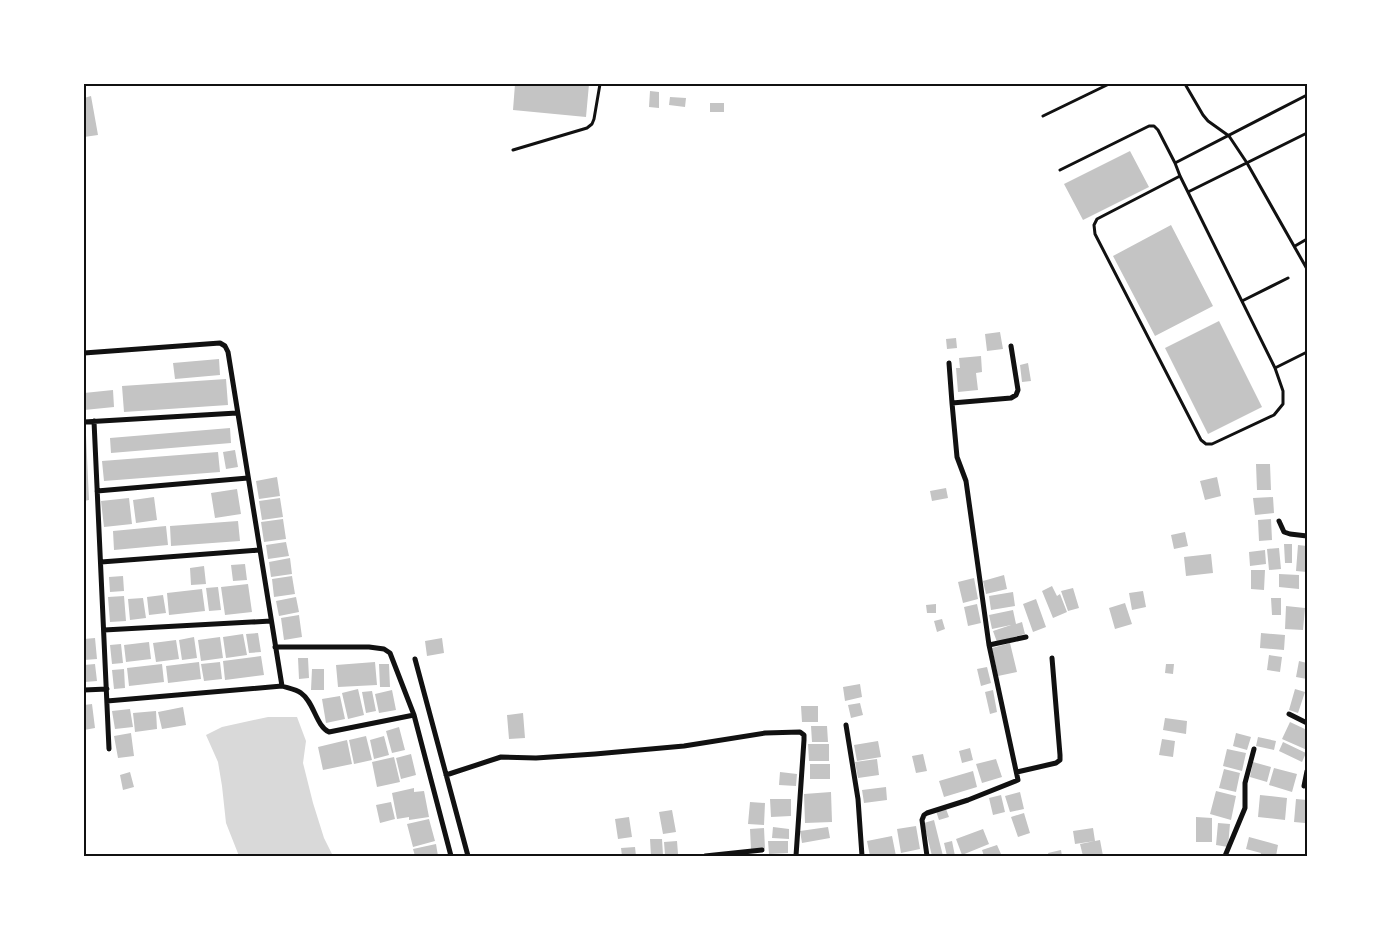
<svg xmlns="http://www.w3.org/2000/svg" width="1391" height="940" viewBox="0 0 1391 940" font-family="Lora,serif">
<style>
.water{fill:#d9d9d9}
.building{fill:#c4c4c4}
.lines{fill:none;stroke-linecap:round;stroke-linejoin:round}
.service{stroke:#111;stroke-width:3}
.minor{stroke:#111;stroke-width:5}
.neatline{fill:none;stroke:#111;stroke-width:2}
</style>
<rect width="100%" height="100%" fill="#fff"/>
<path class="water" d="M268,717H297L306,741L303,763L313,803L324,838L333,856H239L226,823L222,786L218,762L206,735L222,727Z"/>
<path class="building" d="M515,84H589L586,117L513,110Z
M650,91L659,92V108L649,107Z
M91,96L98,135L84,137V98Z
M670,97L686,98L685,107L669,105Z
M710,103H724V112H710Z
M1130,151L1149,187L1083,220L1064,184Z
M1171,225L1213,306L1155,336L1113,256Z
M1219,321L1262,407L1208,434L1165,348Z
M1000,332L1003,349L987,351L985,334Z
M956,338L957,348L947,349L946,339Z
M981,356L982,372L976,373L978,390L958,392L956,368H960L959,358Z
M219,359L220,375L175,379L173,363Z
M1028,363L1031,381L1022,382L1020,365Z
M226,379L228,405L124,412L122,386Z
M113,390L114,407L84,410V393Z
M230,428L231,443L111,453L110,438Z
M84,435H86L89,500L84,501Z
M235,450L238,467L226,469L223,452Z
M218,452L220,472L104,481L102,461Z
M1256,464H1270L1271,490H1257Z
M277,477L280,496L259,499L256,481Z
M1217,477L1221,496L1205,500L1200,481Z
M946,488L948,498L932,501L930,491Z
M237,489L241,514L215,518L211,493Z
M154,497L157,520L136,523L133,500Z
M1273,497L1274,513L1255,515L1253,498Z
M129,498L132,524L104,527L101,501Z
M280,498L283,517L262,520L259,501Z
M283,519L286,539L264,542L261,522Z
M1271,519L1272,540L1259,541L1258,520Z
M238,521L240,541L171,546L170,526Z
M166,526L168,545L114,550L113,531Z
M1185,532L1188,546L1174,549L1171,535Z
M286,542L289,556L268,559L266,545Z
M1284,544H1292V563H1285Z
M1298,545L1307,546V572L1296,571Z
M1279,548L1281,569L1269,570L1267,549Z
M1265,550L1266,564L1250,566L1249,552Z
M1211,554L1213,573L1186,576L1184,557Z
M290,558L292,574L271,577L269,562Z
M245,564L247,580L233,581L231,565Z
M204,566L206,584L191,585L190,568Z
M1251,570H1265L1264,590L1251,589Z
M1279,574L1299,575V589L1279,587Z
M1004,575L1007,589L986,594L983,581Z
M123,576L124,591L110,592L109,577Z
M292,576L295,594L274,597L272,579Z
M974,578L978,599L963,603L958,582Z
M248,584L252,612L225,615L221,587Z
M1052,586L1057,596L1060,594L1067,612L1053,618L1042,591Z
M218,587L221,610L209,611L206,588Z
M1073,588L1079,608L1068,611L1061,591Z
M202,589L205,611L169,615L167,593Z
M1143,591L1146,607L1132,610L1129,593Z
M1013,592L1015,606L991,610L989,596Z
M163,595L166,613L149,615L147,597Z
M124,596L126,621L110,622L108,597Z
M296,597L299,612L279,616L276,601Z
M143,598L146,618L130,620L128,599Z
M1271,598H1281V615H1272Z
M1036,599L1046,627L1033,632L1023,604Z
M1125,603L1132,624L1115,629L1109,608Z
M936,604V613H927L926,605Z
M977,604L981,623L968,626L964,607Z
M1286,606L1305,608L1303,630L1285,629Z
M1013,610L1016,624L1022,622L1025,634L997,642L993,631L1011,625L992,629L989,615Z
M299,615L302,637L284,640L281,618Z
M942,619L945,629L937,632L934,621Z
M258,633L261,652L249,653L246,634Z
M1261,633L1285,635L1284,650L1260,648Z
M243,634L247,655L226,658L223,637Z
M194,637L197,658L182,660L179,640Z
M220,637L223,658L201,661L198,640Z
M95,638L97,659L84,660V639Z
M442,638L444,653L427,656L425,641Z
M176,640L179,659L156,662L153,643Z
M149,642L151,659L126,662L124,645Z
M1010,643L1017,672L998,676L992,648Z
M121,644L123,663L112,664L110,645Z
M1269,655L1282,657L1280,672L1267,670Z
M261,656L264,675L225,680L223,661Z
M298,658H308L309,678L299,679Z
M1299,661L1307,663V679L1296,677Z
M199,662L201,679L168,683L166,666Z
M220,662L222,679L204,681L201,664Z
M375,662L377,685L338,687L336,665Z
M95,664L97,681L85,682L84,665Z
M162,664L164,682L129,686L127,668Z
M379,664H389L390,687H380Z
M1166,664H1174L1173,674L1165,673Z
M987,667L991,683L981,686L977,669Z
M124,669L125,688L114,689L112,670Z
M312,669H324V690H311Z
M860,684L862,697L845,701L843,687Z
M358,689L364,715L348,719L342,693Z
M1295,689L1305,692L1298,713L1289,710Z
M392,690L396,710L379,713L375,694Z
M993,690L997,712L990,714L985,692Z
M372,691L376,711L366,713L362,692Z
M340,696L345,719L326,723L322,699Z
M860,703L863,715L851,718L848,705Z
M92,704L95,728L84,730V705Z
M801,706H818V722H802Z
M183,707L186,725L162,729L158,712Z
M130,709L133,727L115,729L112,711Z
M156,711L157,729L135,732L133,713Z
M523,713L525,738L509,739L507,715Z
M1165,718L1187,721L1186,734L1163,730Z
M1290,722L1307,730V750L1282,739Z
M811,726H827L828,742H812Z
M399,727L405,750L392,753L386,731Z
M131,733L134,756L118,758L114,736Z
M1236,733L1251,737L1247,750L1233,746Z
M366,736L372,760L354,764L349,740Z
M384,736L389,755L374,759L370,740Z
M1258,737L1276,741L1274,750L1256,746Z
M1162,739L1175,741L1173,757L1159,755Z
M347,740L352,764L323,770L318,747Z
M878,741L881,757L857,761L854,745Z
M1283,742L1306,753L1302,762L1279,751Z
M808,744H829V761H809Z
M970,748L973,760L962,763L959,751Z
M1227,749L1246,753L1242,771L1223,766Z
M411,754L416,775L401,779L396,758Z
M923,754L927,771L916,773L912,756Z
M394,757L400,782L377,787L372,762Z
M877,759L879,775L858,778L855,762Z
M996,759L1002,777L982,783L976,764Z
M1253,762L1271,767L1267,782L1250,777Z
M810,764H830V779H810Z
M1274,768L1297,774L1292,792L1269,785Z
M1224,769L1240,773L1236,792L1219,788Z
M973,771L977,787L944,797L939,781Z
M130,772L134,787L123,790L120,775Z
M780,772L797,774L796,786L779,785Z
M886,787L887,800L864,803L862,790Z
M414,788V792L424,791L429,817L409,820V817L397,819L392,793Z
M1216,791L1236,796L1231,820L1210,814Z
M831,792L832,822L805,823L804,794Z
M1020,792L1024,809L1010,812L1005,796Z
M1001,795L1005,812L993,815L989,798Z
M1260,795L1287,798L1285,820L1258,817Z
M770,799H791V816L771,817Z
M1296,799L1307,800L1305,823L1294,822Z
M391,802L395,819L380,823L376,805Z
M750,802L765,803L764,825L748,824Z
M946,809L949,817L939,820L936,811Z
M672,810L676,832L663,834L659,812Z
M1024,813L1030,833L1018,837L1011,817Z
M629,817L632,837L618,839L615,819Z
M1196,817L1212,818V842H1196Z
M429,819L435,841L413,847L407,824Z
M934,820L943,856H932L924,823Z
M1218,823L1230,824L1228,847L1216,845Z
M916,826L920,849L901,853L897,829Z
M773,827L789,829V839L772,838Z
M828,827L830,838L802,843L800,831Z
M764,828L765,849L751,850L750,829Z
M1093,828L1095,841L1075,844L1073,831Z
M983,829L989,844L962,855L956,839Z
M892,836L896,856H870L867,841Z
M1249,837L1278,845L1276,856H1260L1261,853L1246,849Z
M650,839H662L663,855L651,856Z
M1100,840L1103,856H1083L1080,844Z
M677,841L678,854L665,855L664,842Z
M768,841H788V853L769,854Z
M952,841L955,856H947L944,843Z
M436,844L438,856H415L413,849Z
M997,845L1001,854L995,856H984L982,850Z
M635,847L636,856H622L621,848Z
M1061,850L1062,856H1049L1048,853Z"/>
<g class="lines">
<path class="service" d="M1185,84L1203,115L1208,121L1229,136L1247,163L1307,269
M1043,116L1109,84
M513,150L587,128L592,124L594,119L600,84
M1175,163L1307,95
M1060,170L1149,126H1154L1158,130L1175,163L1180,176L1275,368L1283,391V404L1274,415L1212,444H1206L1201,440L1095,234L1094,225L1097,219L1180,176
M1188,192L1307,133
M1295,246L1307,239
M1242,301L1288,278
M1275,368L1307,352"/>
<path class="minor" d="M84,353L220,343L225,346L228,352L282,686
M952,403L1011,398L1016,395L1018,390L1011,346
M94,421L109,749
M84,422L237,413
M97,491L248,478
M1279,521L1284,532L1290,534L1307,536
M101,562L259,550
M104,630L271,621
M989,645L1026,637
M275,647H369L384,649L390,653L414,715L451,856
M415,659L468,856
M84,690L107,689
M107,701L282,686C288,688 296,689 301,693C314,702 316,726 329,732L414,715
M1289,714L1307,723
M846,725L858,799L862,856
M1017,772L1056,763L1060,760V755L1052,658
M446,775L501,757L536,758L595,754L684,746L765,733L800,732L804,735V740L796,856
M1304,786L1307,771
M705,856L762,850
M927,856L922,820L924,815L927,813L968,800L1018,780L989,645L966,481L957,457L952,403L949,363
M1225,856L1245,808V783L1254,749"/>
</g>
<rect width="1391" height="940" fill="none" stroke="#ffffff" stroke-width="170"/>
<rect x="85" y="85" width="1221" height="770" class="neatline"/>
</svg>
